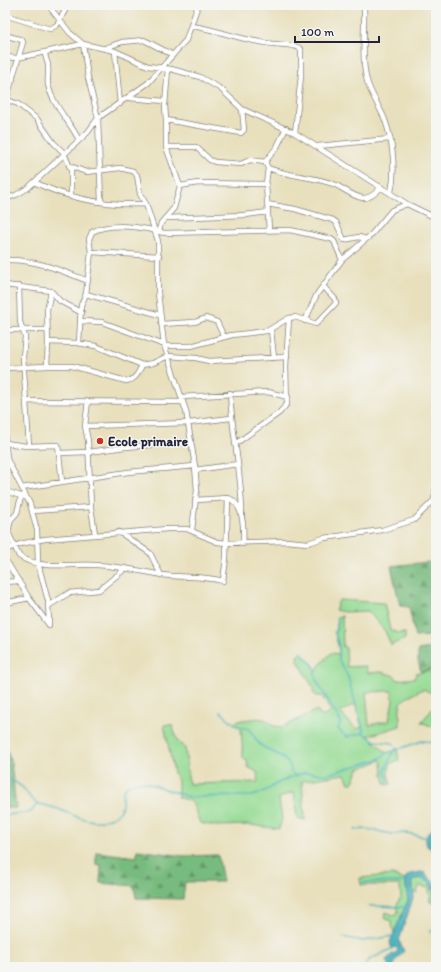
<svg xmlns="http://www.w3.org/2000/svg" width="441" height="972" viewBox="0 0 441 972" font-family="Itim,sans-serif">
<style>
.grass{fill:#96db94;stroke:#5c7e68;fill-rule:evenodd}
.forest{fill:url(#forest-firs);stroke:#4d6e5c}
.water{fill:#3eaeb9;stroke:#30687a}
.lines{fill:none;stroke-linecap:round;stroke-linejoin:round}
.stream{stroke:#3eaeb9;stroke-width:1.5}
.street-casing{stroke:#85817c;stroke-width:6}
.street{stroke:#fff;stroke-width:4.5}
.poi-dot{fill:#c8321e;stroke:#f6f6f2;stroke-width:1.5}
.labels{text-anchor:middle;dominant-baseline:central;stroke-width:3;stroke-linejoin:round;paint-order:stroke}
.poi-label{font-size:13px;font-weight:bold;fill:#22223b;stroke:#f6f6f2;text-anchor:start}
</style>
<defs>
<pattern id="forest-firs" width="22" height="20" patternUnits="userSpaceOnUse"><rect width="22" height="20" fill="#78bb7e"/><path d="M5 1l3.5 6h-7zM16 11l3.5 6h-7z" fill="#629868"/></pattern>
</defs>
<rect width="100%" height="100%" fill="#f6f6f2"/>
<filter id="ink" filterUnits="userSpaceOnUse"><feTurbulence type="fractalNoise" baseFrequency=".025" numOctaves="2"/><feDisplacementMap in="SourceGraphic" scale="8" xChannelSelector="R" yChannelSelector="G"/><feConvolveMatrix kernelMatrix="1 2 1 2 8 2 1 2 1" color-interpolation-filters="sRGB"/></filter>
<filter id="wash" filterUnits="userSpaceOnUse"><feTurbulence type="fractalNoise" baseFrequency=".012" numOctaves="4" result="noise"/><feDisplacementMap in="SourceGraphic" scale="16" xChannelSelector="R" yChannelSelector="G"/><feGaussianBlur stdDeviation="0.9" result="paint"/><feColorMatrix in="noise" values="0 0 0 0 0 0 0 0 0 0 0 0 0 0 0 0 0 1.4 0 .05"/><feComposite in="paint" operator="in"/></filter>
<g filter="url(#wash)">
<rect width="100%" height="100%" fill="#e8e0bd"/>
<path class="grass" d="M339,600L384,603L390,630L399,633H405V639L391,645L385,631L368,611L344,612L335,610Z
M342,616L343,647L346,648L347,667L366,666L368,673L381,672L395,676L397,680L415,678L416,673L429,670L436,685V691L432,693L423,689C399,702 399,697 400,726L368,736L387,753L397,750L399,760L391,763L388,773L391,784L386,785C381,774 384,770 381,760L358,769L353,783H349L345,774L302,781L305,820L297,818L294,792L279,798L282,819L279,829L250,825L215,826L200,823L192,802L178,797V781L174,773L164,725H172L178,742L185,748L189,784L258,782L257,772L248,767L247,761L243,758L241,727L234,724L238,720C251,721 264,713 273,726L283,727L317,710L322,717L331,712L322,696H316L312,691L314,689L297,659L298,654L301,652L314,666L316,672L319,666L331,653L339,654C339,646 336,640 335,633C335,627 339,623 337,617ZM392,691L393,700L389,721L369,725L366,692ZM355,704L362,727L356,729L340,712Z
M436,705V728L421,722Z
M392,875L405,880L408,900L394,933L391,921L385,919L384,917L386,912L396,916L398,911L396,907L399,900L401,899L400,885H361L360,878Z
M415,878C431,876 434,891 435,903L430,902L429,888L419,886L417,893L414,892L412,881Z"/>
<path class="forest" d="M428,562L436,565V668L421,672L418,660V650L430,648L429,636L415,637L409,607L400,606L391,566Z
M5,744L11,763L16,808H5Z
M137,850L184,856L218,855L223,882H185L183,899L136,898L134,886L100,883L101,865L96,864V852L137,857Z"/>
<path class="water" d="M436,826V852L427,846C424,836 428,832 436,826Z
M421,872L425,873L436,884V905C431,893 438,883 419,878L412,881L414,895L399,941L404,951L394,962V967H389L386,960L391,955L397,952L398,950L396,947H391L390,942L408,900L405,878L410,874Z"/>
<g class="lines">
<path class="stream" d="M337,617L338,622L335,633L339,647V660L348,677L364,733L375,741L393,743L397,750
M301,652L314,666L316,680L341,722L338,729L346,737L363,733
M221,712L237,726L249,729L260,745L282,757L290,765L291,772L296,777
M5,775C11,781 19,783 25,790C29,795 30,800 37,803C42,805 49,806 55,808C76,815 96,830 117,814C130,804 110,782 144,782L189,797L252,796C263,794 270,787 280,782C287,779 296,775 304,773C311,771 320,775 328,774L379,759L387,753L422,741L436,742
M388,782L385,771L393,752
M5,815L31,812L37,804
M355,830L367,829L392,834L407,833L428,838
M363,882H405
M369,906L407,907
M429,932L436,929
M343,937L363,941L393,936
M364,967L369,960L395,947"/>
</g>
</g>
<g filter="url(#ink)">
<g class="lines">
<g class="street-casing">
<path id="street" d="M48,5L70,33L83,44L88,78L98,118L101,202
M364,5C365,27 361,61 367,81C371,95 380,107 385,120C393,142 396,170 391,192
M5,15L50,29L57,25L68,5
M192,26C220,30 246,42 274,44C282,45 294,44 301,49V76L295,133
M5,35L22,40L23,42L5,104
M105,48L122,42L144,40L173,55
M115,51L120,104
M45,52C45,59 48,61 48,66C49,72 47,79 48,85C53,106 69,120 79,140
M5,57L17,58L83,44L115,51L148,66L171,69L200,77L221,89L242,109L295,133L407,204L436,218
M5,76L13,79
M129,98L165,101
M5,99L18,104L37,119L53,142L64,153L71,170V197
M166,120L165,105L168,69
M286,128L277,147L265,162L268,168C290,177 313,176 336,185C344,189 355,198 364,198C371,198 377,192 381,187
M318,146L390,139
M166,147H196L210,160L215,162L241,164L250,160L265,162
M70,166L86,172L120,168L133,171L137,175L140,194L146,204
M34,182C69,199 107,206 146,204L158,241V293L164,345L186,411L195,466L197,490L192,530
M266,184L269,230
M180,186L198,183L266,184L268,168
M5,199L16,195L28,188L88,132L98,118L148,83L186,40L198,5
M267,204L295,209L333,220L336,222L344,240L359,237L366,239
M167,218L245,215L268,212
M159,231L161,223L174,208L180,186L166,147V120L241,133L244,130L242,109
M159,256L91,252L89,239L92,232C111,222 143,227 164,233L290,230L331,239L334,241L342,260
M5,260C35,259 60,270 88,281
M5,285L51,291L60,301L82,313
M19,286L20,322L25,337L23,357L29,446
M86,294L160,315
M81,321L102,322L167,346H191L232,335L267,331L289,318L295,317L316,324L336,303L335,299L323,286
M305,321L317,294L342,260L371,235L392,210L407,204
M161,324L195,322L206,318L217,322L224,337
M5,330H47
M271,330L274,358
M48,342L47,310L51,291
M79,343L81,305L86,294L91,252
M47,366H72L126,381C135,380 138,374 142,365
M5,368L47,366L48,342L77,343L96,346L142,365L153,363L168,356L196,358L209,361L287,357
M230,393C232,434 242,474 242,515
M181,397L268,392L288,397
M26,401L183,402
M88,401L85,426L88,441L91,507L95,534
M85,426L189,423L231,418
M5,438L7,459L30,504L37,530L38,563L48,601L49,625
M6,443L26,446L58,445L62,482
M235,444L279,413L287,404L286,366L289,318
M60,453L89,452L125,447L191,442
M195,470L238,464
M22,488L128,472L195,466
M5,491L24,497
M228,498C244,503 244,530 243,544
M32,511L91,507
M5,516L11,519L8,532L19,556C42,571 71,563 96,565C119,566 140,571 162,575C182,578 203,575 223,581L226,558L228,498L195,500
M5,526L17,513L21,497
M119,532L150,553L161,575
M5,550L20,544L45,539L168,529H187L217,542L227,543L286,541L308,543L324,538L382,530L414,520L434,500L436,487
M5,559L29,598L49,625
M5,582L19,581
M5,603L29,598
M48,606L69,593L99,590L126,568"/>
</g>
<use href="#street" class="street"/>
</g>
</g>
<circle class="poi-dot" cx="100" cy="441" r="4"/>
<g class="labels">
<g class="poi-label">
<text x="108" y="441">Ecole primaire</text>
</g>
</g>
<rect width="441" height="972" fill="none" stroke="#f6f6f2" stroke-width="20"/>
<path d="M295 36v6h84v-6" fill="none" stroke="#22223b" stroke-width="2"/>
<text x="301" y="36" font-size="12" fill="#22223b" stroke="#f6f6f2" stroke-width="3" paint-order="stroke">100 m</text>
</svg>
